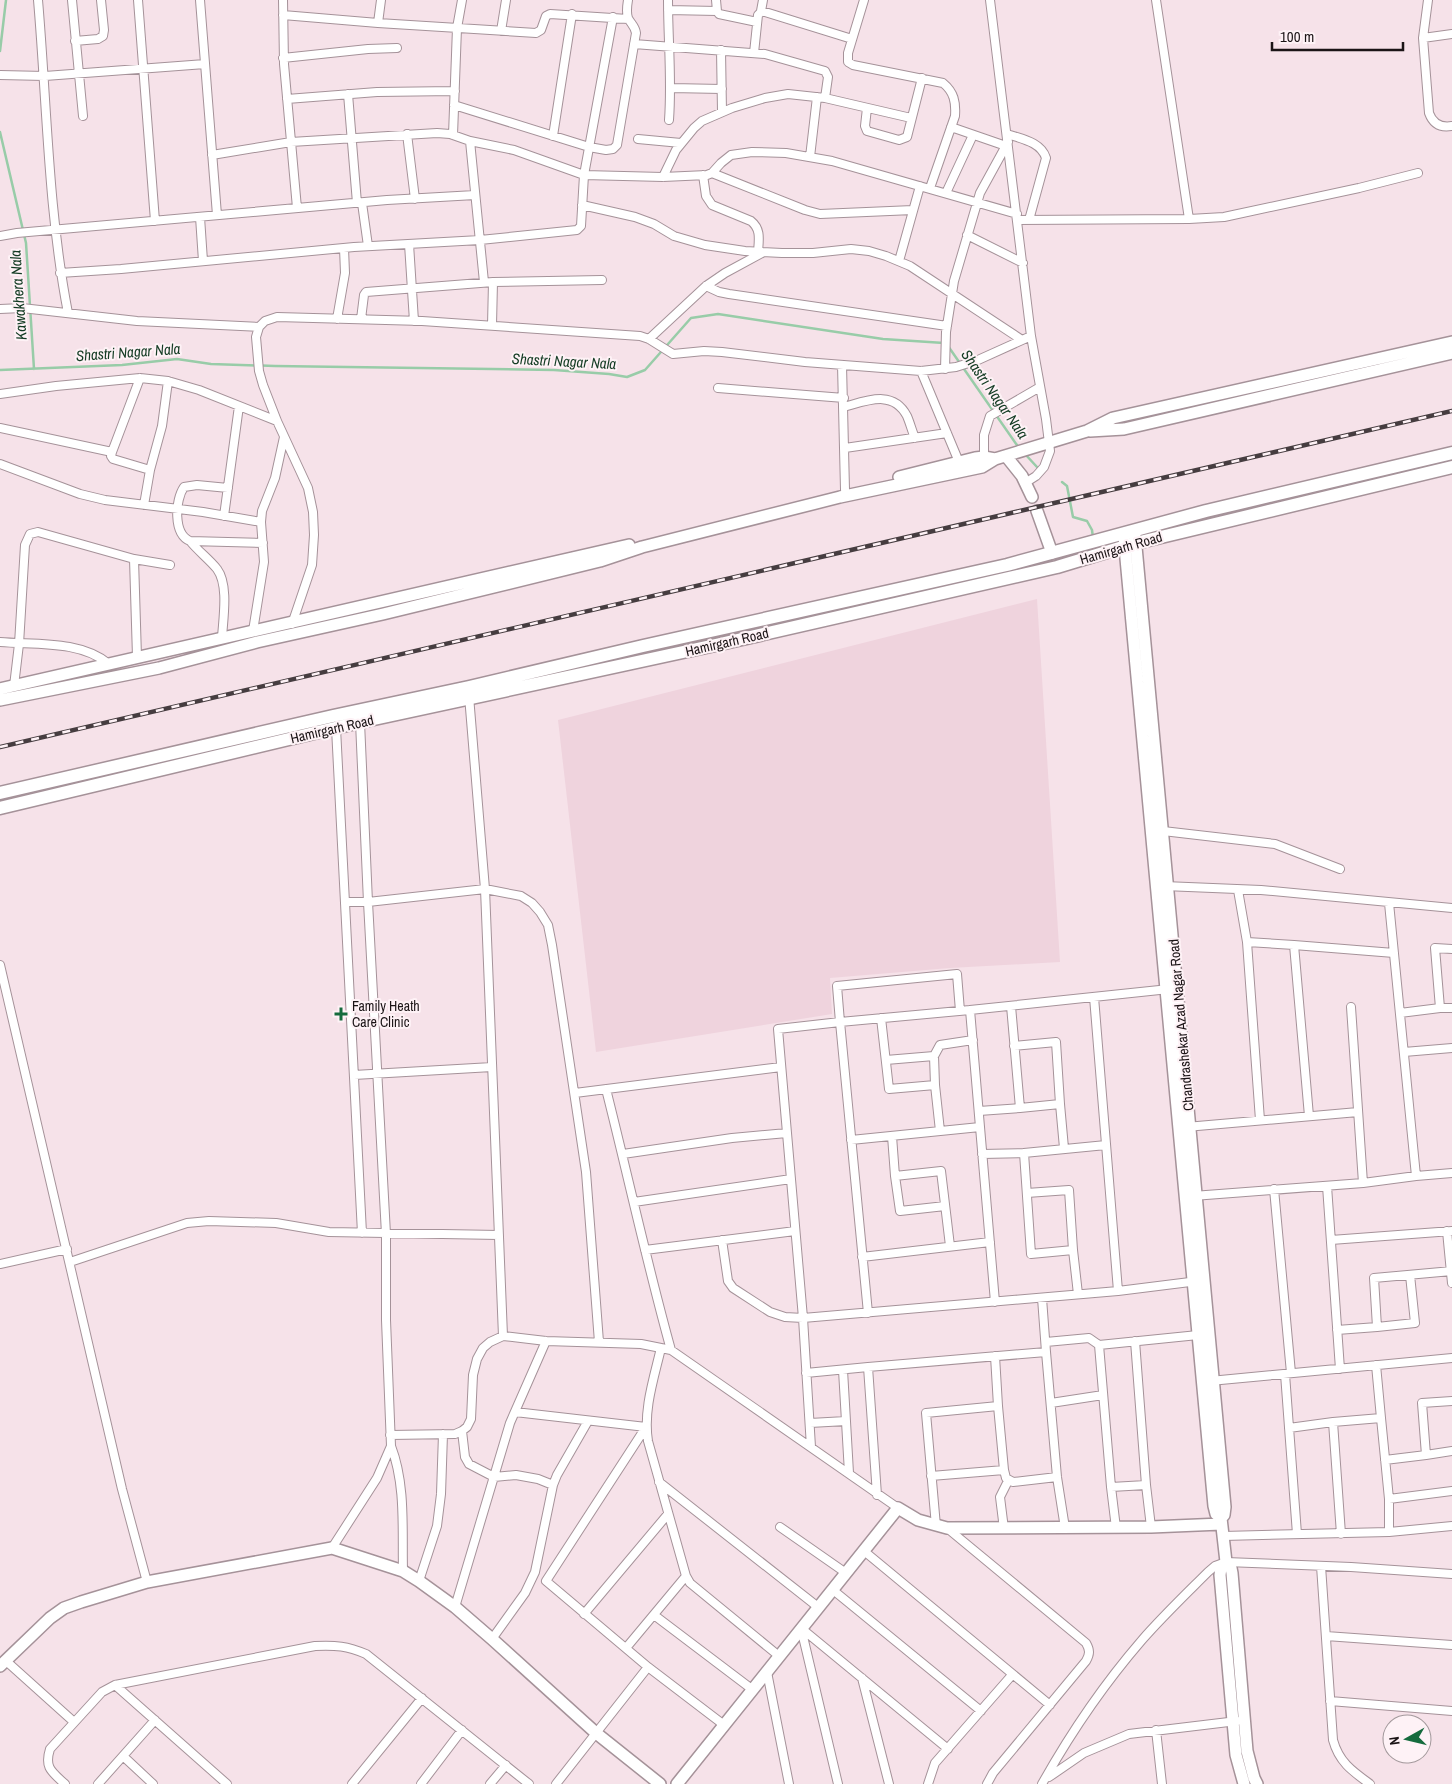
<svg xmlns="http://www.w3.org/2000/svg" width="1452" height="1784" viewBox="0 0 1452 1784" font-family="'Archivo Narrow',sans-serif">
<style>
.built{fill:#efd3dd}
.lines{fill:none;stroke-linecap:round;stroke-linejoin:round}
.stream{stroke:#98cca8;stroke-width:2.5}
.street-casing{stroke:#a59299;stroke-width:10}
.secondary-casing{stroke:#a59299;stroke-width:14}
.primary-casing{stroke:#a59299;stroke-width:15}
.street{stroke:#fff;stroke-width:8}
.secondary{stroke:#fff;stroke-width:11}
.primary{stroke:#fff;stroke-width:12}
.rail-casing{stroke:#463d40;stroke-width:4.5}
.rail{stroke:#fef2f6;stroke-width:2.5;stroke-dasharray:8;stroke-linecap:butt}
.poi-dot{fill:#156b3d;stroke:#fef2f6;stroke-width:2}
.labels{text-anchor:middle;dominant-baseline:central;stroke-width:4;stroke-linejoin:round;paint-order:stroke}
.street-label{font-size:14px;fill:#1b1416;stroke:#fef2f6}
.poi-label{font-size:14px;fill:#1b1416;stroke:#fef2f6;text-anchor:start}
.water-label{font-size:15px;font-style:italic;fill:#133b23;stroke:#fef2f6}
</style>
<rect width="100%" height="100%" fill="#f6e2e9"/>
<path class="built" d="M1037,599L1060,962L950,968L830,978L832,1014L596,1052L558,720Z"/>
<g class="lines">
<path class="stream" d="M0,51L6,0
M0,132L26,243L34,369
M948,346L1019,448
M0,370L122,365L177,359L211,364L275,366L554,370L609,374L627,377L645,370L691,318L718,314L883,339L944,343
M1025,454L1037,467
M1062,482L1067,486L1073,517L1087,521L1092,530L1093,538"/>
<g class="street-casing">
<path id="street" d="M38,0C47,104 48,210 68,313
M72,0L83,116
M138,0L155,221
M200,0L217,215
M283,0L284,64L297,208
M668,0C668,40 672,80 669,120
M716,0L717,11L719,14L757,22
M864,0L848,53V62L853,65L943,83C954,92 956,102 955,116L930,188
M990,0L1031,336L1046,419L1050,451L1044,467L1036,476L1025,483
M1156,0L1189,219
M1428,0L1423,38L1429,113C1433,124 1441,128 1452,126
M668,10L717,11
M761,11L763,0
M283,15L378,23L536,33L541,30L546,16L550,14L628,19
M613,17L584,175L663,177L707,175L712,173L721,163L731,155L752,152L786,153L832,161L1017,214
M378,23L381,0
M501,31L506,0
M1423,38L1452,34
M75,41L98,39L103,36L104,30L101,0
M634,44L765,54L825,71L828,77L825,98
M721,50L722,112
M754,53L758,15L762,11L852,39
M283,58L368,49L397,48
M0,75L45,76L205,64
M671,88L722,89
M348,94L357,203
M287,99L377,92L455,91
M454,105L589,147L606,150L613,149L617,145L636,33C635,26 631,24 628,18C626,12 627,6 628,0
M867,108L865,126L867,131L899,140L907,137L922,78
M951,127L1006,146
M407,134L415,199
M1007,134C1022,139 1041,142 1046,158L1029,220
M453,135L457,28L462,0
M553,136L572,14
M638,139L681,143
M212,155L291,142L437,133L450,134L470,141L484,282
M810,157L817,97
M712,173L805,210L820,214L913,210
M703,175L706,196L712,205L751,221C761,229 759,239 758,252
M663,177L676,150L694,128L702,121L732,108L765,98L788,94L825,98L911,118
M946,193L973,135
M362,203L368,246
M582,205L635,217L654,224L674,236L705,245L745,251L782,253H813L851,249L869,251L886,256L910,266L1022,340
M200,217L203,261
M1017,220L1189,219L1224,217L1359,188L1418,173
M967,235L1023,263
M0,236L17,233L387,200L475,195
M409,244L414,321
M899,261L920,186
M60,273L121,269L354,247L480,240L577,230L581,226L584,175L514,150L470,141
M706,286L719,292L729,294L947,326
M0,309L22,308L137,321L259,327
M337,319L345,273L344,248
M361,319L364,295L366,292L493,282L602,280
M492,325L493,282
M649,339L706,286L725,273L762,253
M842,365L845,490
M945,369L946,332L954,281L980,193L1008,142
M921,371L959,462
M718,388L844,398
M0,394L56,386L140,378L168,381L199,390L277,421
M844,407C866,401 893,389 907,416C910,423 912,431 915,438
M0,428L112,452L140,378
M845,448L947,433
M112,452L111,456L113,459L150,470
M984,457V435L990,416L1040,387
M0,464L80,494L105,500L203,512L261,522
M228,488L197,485L184,487C175,500 173,534 190,541L263,543
M144,505L150,470L162,426L168,381
M224,516L239,406
M190,541C198,551 209,559 217,569C229,585 223,619 222,638
M134,559L137,657
M292,624L312,565L314,535L313,512L308,488L277,421L263,385L259,371L256,337L259,327L265,321L277,317L422,321L640,336L649,339L673,354L704,351L722,352L805,362L921,371L956,367L978,360L1031,336
M253,631L264,562L261,522L262,511L275,478L284,437
M0,642C35,645 80,640 109,664
M14,686L19,644L25,545L30,534L38,532L134,559L170,565
M469,696L485,889L503,1336
M336,728L362,1233
M1163,831L1275,844L1340,869
M1164,886L1261,890L1452,908
M1238,890L1247,942L1260,1120
M345,902H368L485,889L521,896L532,903L540,912L548,925L552,945L586,1172L599,1342
M1389,903L1416,1176
M1247,942L1294,945L1309,1116
M1294,945L1394,953
M0,965L122,1489L147,1582
M1094,997L1118,1291
M1011,1006L1020,1108L1060,1104L1064,1148
M1351,1007L1363,1183
M1440,1008H1452
M970,1010L1169,989
M1400,1013L1440,1008L1435,948L1452,949
M881,1018L889,1089L935,1085L940,1131
M1014,1046L1056,1042L1060,1104
M1404,1052L1452,1048
M934,1056L940,1045L973,1040
M886,1060L934,1056L935,1085
M354,1075L492,1067
M606,1089C628,1176 647,1264 671,1350
M575,1093L781,1067
M979,1111L1020,1108
M980,1127L995,1302
M1186,1127L1358,1112
M892,1136L895,1176L941,1171L950,1246
M851,1140L980,1127L970,1010L840,1022L837,986L957,974L960,1011
M623,1154L732,1138L787,1133
M982,1154L1024,1153
M895,1176L900,1211L945,1206
M1327,1186L1340,1369
M1274,1189L1291,1373
M1027,1193L1069,1190L1073,1250
M1193,1196L1363,1183L1416,1176L1452,1173
M634,1202L791,1179
M1447,1231L1452,1283
M722,1240L728,1281L733,1288L770,1312L785,1317L803,1318L778,1029L840,1022L868,1313
M1331,1240L1452,1231
M645,1250L795,1231
M862,1257L990,1242
M70,1262L187,1223L209,1221L276,1223L329,1232L499,1235
M0,1264L67,1249
M1078,1294L1073,1250L1031,1254L1024,1153L1106,1145
M1377,1327L1415,1323L1410,1275
M1337,1330L1377,1327L1374,1278L1452,1271
M1135,1341L1146,1485L1111,1487L1099,1345L1198,1335
M1046,1342L1089,1338L1099,1345
M661,1348C654,1378 643,1410 648,1441L686,1576L690,1583L779,1656
M1046,1352L1057,1477L1065,1528
M843,1370L849,1473
M806,1373L868,1367
M1285,1374L1297,1534
M1210,1381L1452,1358
M1051,1403L1103,1395
M515,1412L646,1427L546,1581L648,1667L724,1725
M1381,1418L1389,1499L1452,1491
M1333,1422L1341,1534
M810,1423L846,1421
M1289,1428L1333,1422L1381,1418L1376,1365
M462,1431L465,1457L469,1464L494,1477L516,1475L538,1479L553,1485
M390,1435L455,1434L462,1431L467,1427L471,1419L473,1375L477,1359L483,1348L490,1342L503,1336L546,1341L641,1344L671,1350L898,1508
M391,1446C406,1485 402,1530 403,1571
M811,1447L803,1318L1118,1291L1198,1281
M1426,1455L1452,1451
M1385,1460L1426,1455L1422,1403L1452,1401
M1004,1470L1006,1478L1013,1482L1057,1477
M931,1476L1004,1470L998,1406
M659,1482L818,1607
M1146,1485L1151,1527
M1111,1487L1116,1528
M877,1495L868,1367L1046,1352L1042,1298
M1389,1499V1532
M936,1526L926,1413L998,1406L995,1356
M780,1527L846,1573
M947,1528L1086,1643C1090,1650 1090,1654 1086,1661L993,1773L987,1784
M1004,1529L1000,1497L1008,1481
M1223,1536L1389,1532L1452,1526
M332,1548L377,1478L391,1446L386,1320V1234L368,902L360,722
M864,1551L1050,1705
M1321,1566L1333,1740C1339,1762 1352,1771 1370,1784
M419,1581L437,1526L441,1494L443,1434
M833,1590L981,1711
M455,1607L510,1423L546,1341
M584,1614L668,1514
M654,1615L753,1690
M801,1628L948,1749
M801,1628L838,1784
M1326,1636L1452,1645
M492,1639L525,1593L535,1572L553,1485L557,1475L588,1421
M626,1648L686,1576
M5,1660L74,1722
M767,1672L789,1784
M862,1678L889,1784
M115,1685L227,1784
M1330,1701L1452,1711
M1156,1730L1162,1784
M123,1756L153,1784
M1049,1777L1084,1753L1129,1734L1237,1721
M65,1784C52,1772 44,1768 50,1749L102,1692L115,1685L315,1646C336,1645 347,1646 366,1654L529,1784
M98,1784L155,1720
M352,1784L422,1698
M421,1784L462,1730
M490,1784L506,1765
M556,1784L648,1667
M928,1784L935,1763L1012,1675
M1042,1784C1070,1734 1104,1684 1142,1640C1163,1616 1186,1594 1208,1572L1215,1566L1226,1562L1351,1567L1452,1574"/>
</g>
<g class="secondary-casing">
<path id="secondary" d="M1090,431L1124,429L1452,353
M1006,456L1022,476L1032,497
M899,477L975,458L984,457L995,459
M1037,511L1052,553
M1135,536L1225,1507L1224,1515L1221,1518
M1124,537L1214,1506L1216,1514L1221,1518L1226,1562
M0,689L629,545
M0,700L159,668L257,642L383,614L600,561L642,547L840,497L982,467L995,459L1087,431L1113,418L1452,342
M1226,1562L1231,1568L1232,1573L1247,1751L1254,1778L1257,1784
M1226,1562L1221,1568L1220,1575L1236,1755L1244,1784
M0,1666L50,1618L64,1608L81,1602L147,1582L332,1548L403,1571L419,1581L455,1607L492,1639L596,1733L660,1784
M677,1784L898,1508L918,1520L947,1528L1151,1527L1221,1524"/>
</g>
<g class="primary-casing">
<path id="primary" d="M0,793L333,716L469,687L643,646L1007,565L1206,511L1452,453
M0,808L360,722L720,644L1057,567L1136,543L1452,467"/>
</g>
<use href="#street" class="street"/>
<use href="#secondary" class="secondary"/>
<use href="#primary" class="primary"/>
<g class="rail-casing">
<path id="rail" d="M0,747L1452,411"/>
</g>
<use href="#rail" class="rail"/>
</g>
<path class="poi-dot" d="M338.5 1006.5h5v5h5v5h-5v5h-5v-5h-5v-5h5z"/>
<g class="labels">
<g class="street-label">
<text transform="translate(1121 548) rotate(-16)">Hamirgarh Road</text>
<text transform="translate(727 642) rotate(-13)">Hamirgarh Road</text>
<text transform="translate(332 729) rotate(-13)">Hamirgarh Road</text>
<text transform="translate(1181 1025) rotate(-95)">Chandrashekar Azad Nagar Road</text>
</g>
<g class="poi-label">
<text x="352" y="1006">Family Heath<tspan x="352" dy="16">Care Clinic</tspan></text>
</g>
<g class="water-label">
<text transform="translate(18 295) rotate(-94)">Kawakhera Nala</text>
<text transform="translate(128 352) rotate(-4)">Shastri Nagar Nala</text>
<text transform="translate(564 361) rotate(3)">Shastri Nagar Nala</text>
<text transform="translate(995 394) rotate(55)">Shastri Nagar Nala</text>
</g>
</g>
<g transform="translate(1407 1739) rotate(262)"><circle r="24" fill="#fef2f6" stroke="#a3999c"/>
<path d="M0-4L9 19L0 12L-9 19Z" fill="#156b3d"/>
<text y="-8" font-size="14" font-weight="bold" text-anchor="middle" fill="#1b1416">N</text>
</g>
<path d="M1272 42v8h131v-8" fill="none" stroke="#1b1416" stroke-width="2.5"/>
<text x="1280" y="42" font-size="15" fill="#1b1416" stroke="#fef2f6" stroke-width="4" paint-order="stroke">100 m</text>
</svg>
